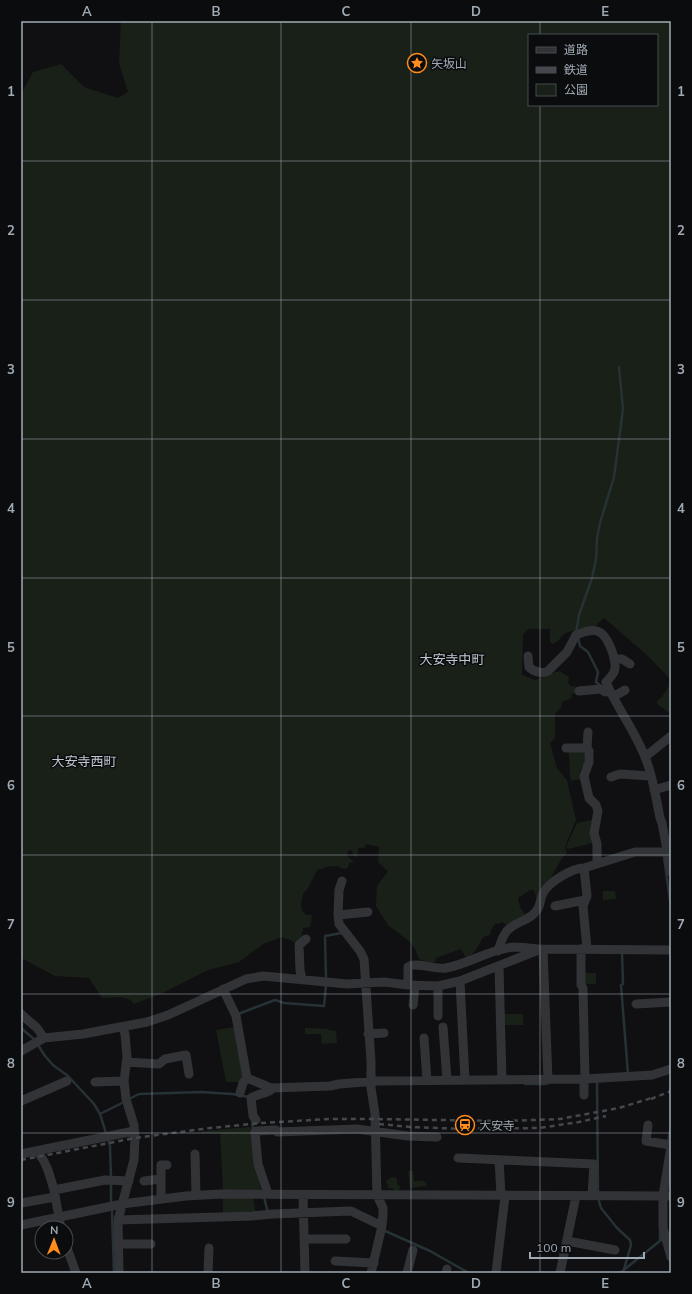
<svg xmlns="http://www.w3.org/2000/svg" width="692" height="1294" viewBox="0 0 692 1294" font-family="Mulish,'Noto Sans JP',sans-serif">
<style>
.green{fill:#182018;fill-rule:evenodd}
.lines{fill:none;stroke-linecap:round;stroke-linejoin:round}
.stream{stroke:#263236;stroke-width:2.5}
.street{stroke:#313337;stroke-width:9}
.rail{stroke:#44474c;stroke-width:2.5;stroke-dasharray:5 4;stroke-linecap:butt}
.grid{fill:none;stroke:#a0aab4;stroke-width:1;stroke-opacity:0.55}
.labels{text-anchor:middle;dominant-baseline:central;stroke-width:3;stroke-linejoin:round;paint-order:stroke}
.poi-label{font-size:12px;fill:#a0aab4;stroke:#0b0c0d;text-anchor:start}
.neighbourhood-label{font-size:13px;fill:#c1c8d0;stroke:#0b0c0d}
.neatline{fill:none;stroke:#a0aab4;stroke-width:1.5}
.grid-label{font-size:13px;text-anchor:middle;font-weight:bold;fill:#a0aab4}
</style>
<rect width="100%" height="100%" fill="#101012"/>
<path class="green" d="M121,21H671V680L648,656L604,618L594,627L571,631L564,634L558,641L553,644L550,642V629H528L523,635L522,675L535,680L559,671L569,677L568,683L572,687L575,686L576,689V693L571,694L572,698L562,702L561,707L555,714V738L550,743L557,768L567,780L576,820L565,847L567,853L562,858L552,876L537,899L534,890H530L518,898L520,907L527,917L508,926L502,922L499,924L496,923L491,930L490,935L483,937C479,945 475,954 466,958L461,949L436,958L435,962L430,963L419,959L415,949L410,942L388,925L376,906L377,886L388,871L378,862L379,847L366,844L364,848H358L357,857L353,855L352,850L348,851L347,856L354,862L349,863L348,868L344,869C334,863 327,867 317,870L308,888L303,894L301,904L302,911L306,915H312L310,927L303,928L301,941L295,943L290,940L282,937L263,944L239,962L208,970L163,993L134,1004L131,1000L120,997L102,998L89,978L55,976L21,958V94L33,72L61,64L84,87L118,98L128,92L119,63ZM529,35H657V105H529Z
M671,683V714L657,704V701L661,698Z
M568,750L585,751L584,764L580,771L581,779L571,781C568,770 571,762 568,750Z
M590,820H592L593,843L568,849L566,847L577,823Z
M603,891H615L616,899L603,900Z
M583,973H596V984H583Z
M503,1014H523V1025H503Z
M235,1027L243,1077L240,1082H226L216,1030Z
M305,1028L328,1029L329,1030L336,1031L337,1043L322,1044L321,1034H305Z
M251,1127L255,1166L261,1190H223L220,1133H202V1131Z
M408,1171H413L414,1181H424L426,1183L427,1186L410,1188Z
M393,1177H395L397,1179V1184L400,1186V1188L398,1191H395L392,1188L389,1189L386,1182L388,1179Z
M223,1198H253L256,1214H223Z"/>
<g class="lines">
<path class="stream" d="M576,633L579,615L592,578L596,559L597,538L600,523L614,477L623,409L619,367
M578,638L580,646L588,652L598,672L596,682L601,686
M664,857L671,907
M622,952L623,984L621,985L628,1074
M326,978L325,936L342,933
M238,1014L275,1000L284,1003L324,1006L326,985
M21,1028L35,1040
M38,1045L45,1056L53,1065L68,1076L94,1104L100,1114L110,1146L111,1178
M597,1082L598,1192
M525,1084H546
M129,1099L139,1094L201,1092L232,1094L249,1097
M100,1114L124,1102
M252,1120L253,1131
M668,1142L671,1125
M111,1183V1203
M264,1197L268,1213
M599,1201L601,1208L617,1228L630,1240L631,1245L624,1269
M112,1211L114,1273
M383,1230L430,1251L469,1273
M660,1231V1241
M620,1273L671,1232"/>
<path class="street" d="M528,656L529,667C534,672 542,674 548,671L567,652L576,635C582,633 589,629 597,631C608,634 618,662 614,672C612,676 609,679 606,682C617,708 635,731 645,757C653,776 656,798 660,818L662,823L671,872
M614,659H622L630,664
M579,691L600,689L605,692L610,691
M613,697L625,690
M588,732L587,748L589,751V762L584,776L589,798L596,805L598,811L594,833L597,844V864
M566,748H587
M645,757L671,736
M611,777L620,774L650,776
M654,790L671,785
M342,881L339,890L338,915L339,924L360,951L364,959L371,1061V1088L375,1114L377,1195L383,1208V1215L382,1226L371,1273
M555,906L585,900
M338,915L368,912
M543,949L548,1080
M581,949V985L583,988L585,1079
M587,949L583,906L587,896L584,868L635,852H668
M498,951C500,945 503,933 509,929C517,921 531,920 537,910C541,905 540,898 543,893C549,882 572,868 584,868
M499,966L502,1080
M302,979L300,970L299,945L306,939
M460,981L465,1080
M408,985V967C415,961 436,970 446,968C469,964 490,949 514,947C522,947 530,948 538,949
M223,989L236,1016L247,1078L271,1088L330,1086L339,1084L377,1081L585,1079L652,1075L671,1069
M636,1004L671,1002
M413,1005L415,985
M21,1014L37,1028L44,1038
M438,1016V986
M443,1027L447,1080
M368,1034L384,1033
M424,1038L427,1081
M21,1051L44,1038L83,1034L147,1022L168,1015L246,979L263,976L274,977L347,984L384,982L408,985L438,986L460,981L536,951L538,949L671,950
M126,1062L159,1064L165,1059L186,1055L189,1074
M584,1079V1095
M95,1082L124,1081
M240,1093L243,1083L247,1078
M21,1101L67,1081
M256,1120L253,1116L251,1098C258,1093 266,1094 271,1090V1088
M648,1125L646,1141L671,1145
M671,1146L663,1196V1228L671,1257
M36,1151C47,1161 50,1177 54,1190
M21,1154L134,1131
M195,1154L196,1195
M458,1158L594,1164L592,1196
M499,1160L501,1195
M144,1181L161,1179
M268,1194L258,1164L255,1132L256,1131L276,1130L277,1132L357,1129L408,1136L437,1137
M303,1195L305,1273
M161,1198V1165H167
M21,1203L55,1197
M118,1220L252,1216L272,1214L351,1211L382,1226
M21,1225L122,1204L186,1196L221,1194L671,1196
M61,1228L54,1190L105,1180L129,1181
M304,1239H346
M567,1241L615,1250
M119,1244H151
M66,1245L76,1273
M335,1261L374,1263
M119,1273L118,1220L134,1160L135,1138L134,1125L126,1099L124,1081L127,1057L125,1034L123,1028
M208,1273L209,1248
M407,1273L413,1250
M446,1273L447,1269
M496,1273L505,1196
M560,1273L576,1196"/>
<path class="rail" d="M651,1099L671,1091
M379,1124L410,1127L466,1129L539,1128L579,1122L606,1116
M21,1160L135,1138L210,1128L262,1123L329,1119H373L505,1121L560,1119L619,1108L655,1097"/>
</g>
<path class="grid" d="M152,21V1273M281,21V1273M411,21V1273M540,21V35M540,105V1273M21,161H671M21,300H671M21,439H671M21,578H671M21,716H671M21,855H671M21,994H671M21,1133H671"/>
<defs>
<g id="sight-ring" transform="scale(1)"><circle r="9.5" fill="#0b0c0d" stroke="#ff8c1b" stroke-width="1.5"/><path d="M0-6L1.8-2.2L6-1.7L2.9 1.2L3.7 5.4L0 3.3L-3.7 5.4L-2.9 1.2L-6-1.7L-1.8-2.2Z" fill="#ff8c1b"/></g>
<g id="station-ring" transform="scale(1)"><circle r="9.5" fill="#0b0c0d" stroke="#ff8c1b" stroke-width="1.5"/><path d="M-3-6H3Q5-6 5-4V2Q5 4 3 4L4.5 6H3L1.5 4h-3L-3 6H-4.5L-3 4Q-5 4-5 2V-4Q-5-6-3-6ZM-3.5-4v3h7v-3ZM-3.5 1v1.5H-2V1ZM2 1v1.5H3.5V1Z" fill="#ff8c1b"/></g>
</defs>
<g fill-rule="evenodd">
<use href="#sight-ring" x="417" y="63"/>
<use href="#station-ring" x="465" y="1125"/>
</g>
<g class="labels">
<g class="poi-label">
<text x="431" y="63">矢坂山</text>
<text x="479" y="1125">大安寺</text>
</g>
<g class="neighbourhood-label">
<text x="452" y="659">大安寺中町</text>
<text x="84" y="761">大安寺西町</text>
</g>
</g>
<rect width="692" height="1294" fill="none" stroke="#0b0c0d" stroke-width="44"/>
<rect x="528" y="34" width="130" height="72" fill="#0b0c0d" stroke="#474b50"/>
<rect x="536" y="47" width="20" height="6" fill="#313337" stroke="#474b50"/>
<text x="564" y="54" font-size="12" fill="#a0aab4">道路</text>
<rect x="536" y="67" width="20" height="6" fill="#44474c" stroke="#474b50"/>
<text x="564" y="74" font-size="12" fill="#a0aab4">鉄道</text>
<rect x="536" y="84" width="20" height="12" fill="#182018" stroke="#474b50"/>
<text x="564" y="94" font-size="12" fill="#a0aab4">公園</text>
<g transform="translate(54 1240) rotate(1)"><circle r="19" fill="#0b0c0d" stroke="#474b50"/>
<path d="M0-3L7 15L0 10L-7 15Z" fill="#ff8c1b"/>
<text y="-6" font-size="11" font-weight="bold" text-anchor="middle" fill="#a0aab4">N</text>
</g>
<path d="M530 1252v6h114v-6" fill="none" stroke="#a0aab4" stroke-width="2"/>
<text x="536" y="1252" font-size="12" fill="#a0aab4" stroke="#0b0c0d" stroke-width="3" paint-order="stroke">100 m</text>
<rect x="22" y="22" width="648" height="1250" class="neatline"/>
<g class="grid-label">
<text x="87" y="16">A</text>
<text x="216" y="16">B</text>
<text x="346" y="16">C</text>
<text x="476" y="16">D</text>
<text x="605" y="16">E</text>
<text x="11" y="96">1</text>
<text x="681" y="96">1</text>
<text x="11" y="235">2</text>
<text x="681" y="235">2</text>
<text x="11" y="374">3</text>
<text x="681" y="374">3</text>
<text x="11" y="513">4</text>
<text x="681" y="513">4</text>
<text x="11" y="652">5</text>
<text x="681" y="652">5</text>
<text x="11" y="790">6</text>
<text x="681" y="790">6</text>
<text x="11" y="929">7</text>
<text x="681" y="929">7</text>
<text x="11" y="1068">8</text>
<text x="681" y="1068">8</text>
<text x="11" y="1207">9</text>
<text x="681" y="1207">9</text>
<text x="87" y="1288">A</text>
<text x="216" y="1288">B</text>
<text x="346" y="1288">C</text>
<text x="476" y="1288">D</text>
<text x="605" y="1288">E</text>
</g>
</svg>
